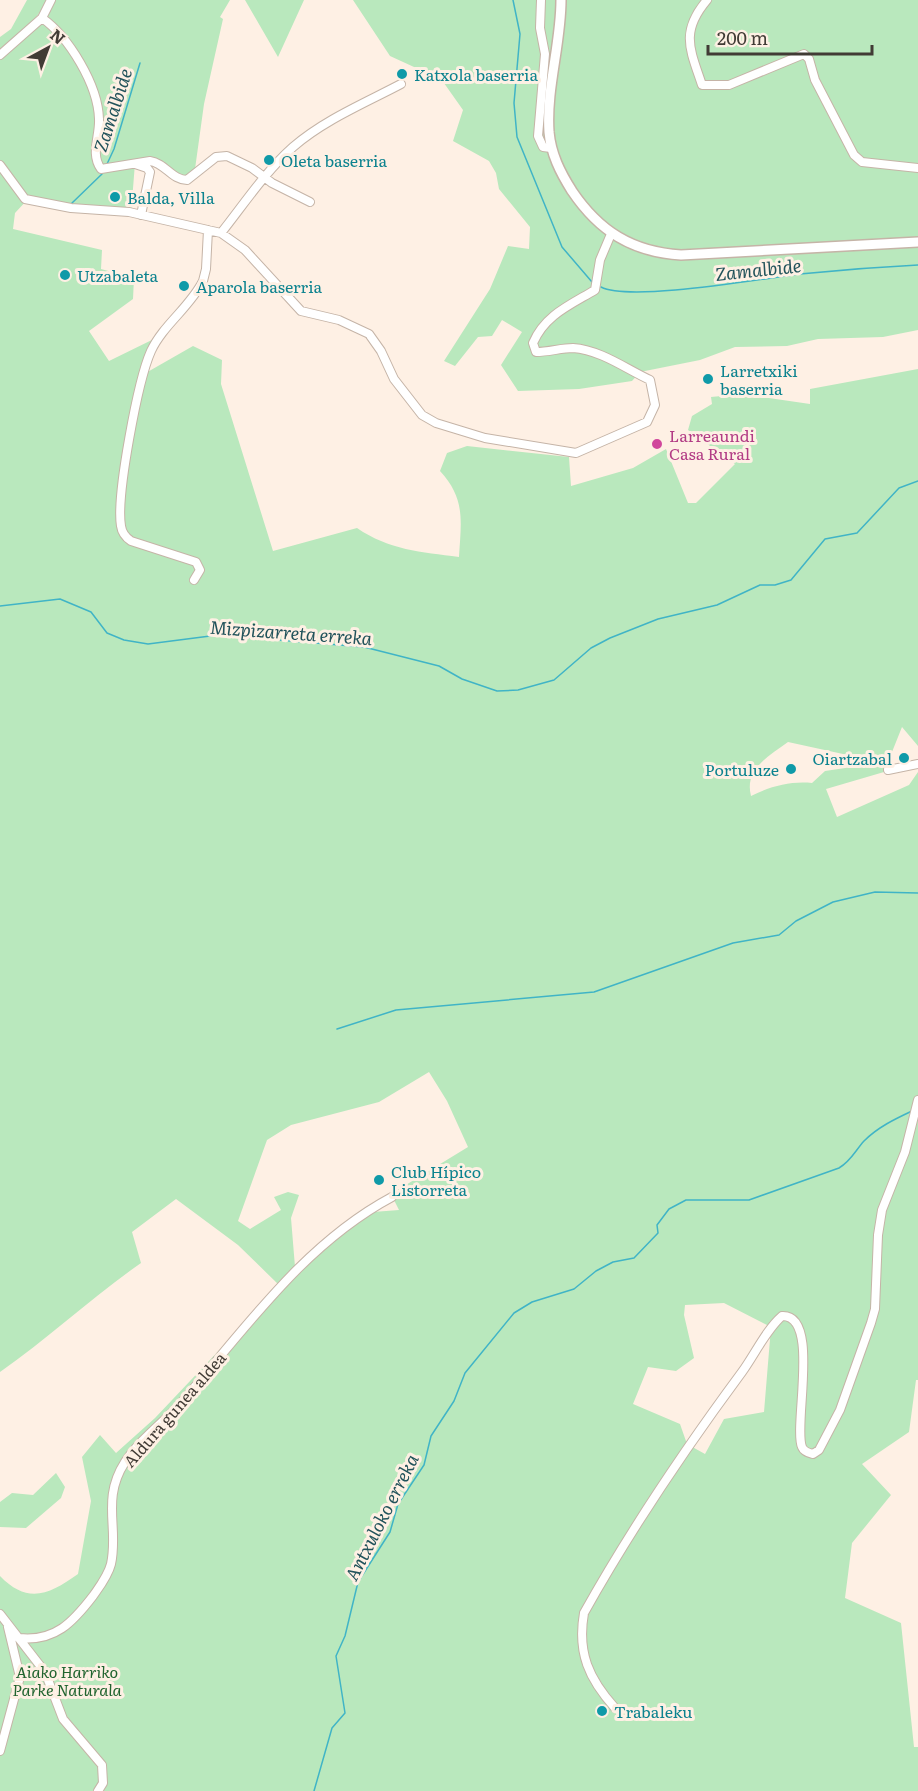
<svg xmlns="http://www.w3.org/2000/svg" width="918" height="1791" viewBox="0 0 918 1791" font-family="Literata,serif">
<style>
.green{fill:#b9e8bd;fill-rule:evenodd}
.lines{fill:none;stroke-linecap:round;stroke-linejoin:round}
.stream{stroke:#40b4c6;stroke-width:1.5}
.minor-casing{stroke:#c5b4a7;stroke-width:10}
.major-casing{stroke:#c5b4a7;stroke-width:12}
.minor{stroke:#fff;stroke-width:8}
.major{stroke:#fff;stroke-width:9}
.culture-dot{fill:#0f9aa8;stroke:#fef0e4;stroke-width:2}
.hotel-dot{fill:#d1479c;stroke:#fef0e4;stroke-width:2}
.labels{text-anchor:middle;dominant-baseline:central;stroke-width:6;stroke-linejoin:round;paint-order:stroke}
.culture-label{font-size:16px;fill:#0d838f;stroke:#fef0e4;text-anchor:start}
.hotel-label{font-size:16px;fill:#b23c85;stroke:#fef0e4;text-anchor:start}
.street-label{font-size:16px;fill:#413b35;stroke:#fef0e4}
.park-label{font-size:16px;font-style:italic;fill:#21642f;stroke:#fef0e4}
.water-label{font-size:18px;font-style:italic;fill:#22535b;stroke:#fef0e4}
</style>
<rect width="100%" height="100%" fill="#fef0e4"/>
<path class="green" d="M27,0H48L37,16L0,51V37L11,29Z
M54,0H230L220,17L223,19L204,104L195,169L184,177L153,161L135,163L131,214L28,199L15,213L13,229L102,250L101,269L134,278L133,299L89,331L109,361L160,336L144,374L193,346L222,360L221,384L273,551L357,528C389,550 421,552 459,557C461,522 466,499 440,471L447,453L467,446L569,457L571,486L633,468L666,449L688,503H696L735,464L688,430L692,416L712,404L711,397L742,394L810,404V389L918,369V746L902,727L884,772L826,789L837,817L909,785L918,772V1380H916L909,1432L862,1464L891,1495L852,1543L845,1598L901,1623L914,1747H918V1791H0V1576C28,1605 50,1594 78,1574L91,1501L82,1457L100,1435L116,1453L155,1418L280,1286L238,1245L176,1199L132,1232L141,1263C92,1297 49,1338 0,1372V58ZM788,742L843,754L852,767L825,771L812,783C791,781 771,786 751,796C744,769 769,756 788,742ZM429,1072L447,1101L468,1147L391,1194L399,1210L360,1213L295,1267L291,1218L299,1195L288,1192L274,1197L281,1210L250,1229L238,1221L267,1140L291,1125L379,1102ZM724,1303L771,1327L764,1412L724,1419L705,1454L687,1444L680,1424L633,1404L648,1367L676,1371L694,1358L684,1315L685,1305Z
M245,0H304L278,57Z
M353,0H918V330L883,337L818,339L787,346L735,347L700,360L640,372L632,381L579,389L518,391L501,365L522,332L502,320L492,336L478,337L455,366L444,361L490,289L508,246L529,249L530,227L499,189L496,173L489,161L453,141L463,110L439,76L422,82L414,67L390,56Z
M56,1473L65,1487L61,1498L26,1528L0,1527V1502L12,1493L33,1495Z"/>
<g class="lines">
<path class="stream" d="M513,0L520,34L514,103L517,137L562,247L592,282
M107,164L114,149L140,63
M72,203L102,174
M601,287C630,302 760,279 800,274C839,270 878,267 918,265
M0,606L60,599L91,612L107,633L124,640L148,644L218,635L364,647L439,666L462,679L497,691L518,690L554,680L591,648L610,638L658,619L717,605L760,585H775L791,580L825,539L857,533L899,488L918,481
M337,1029L396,1010L594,992L733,943L779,935L796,921L833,902L875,892L918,893
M314,1791L332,1728L345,1713L336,1656L345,1636L358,1582L390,1532L398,1504L424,1465L431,1436L454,1401L465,1373L514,1313L532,1302L574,1289L596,1271L613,1262L634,1258L658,1233L657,1225L669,1209L686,1200H749L839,1168C851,1161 855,1151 864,1141C878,1127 895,1119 912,1111"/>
<g class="minor-casing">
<path id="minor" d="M541,0L540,28L545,54L538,136L543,147L551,148
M707,0C680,32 690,49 702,85H729L804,54L809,59L815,80L854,155L862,162L918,168
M42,18C69,37 98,85 99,119C100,136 90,154 101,169L150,161C165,163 172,180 187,180L216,157L227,156L252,168L272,183L310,202
M0,55L42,18L51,0
M135,164L147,168L150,172L141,215
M0,165L25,199L71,208L129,212L221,233L245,250L301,311L339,320L369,334L381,351L394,379L422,415L436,423L485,438L576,453L647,422L655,405L650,380C626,369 601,350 573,348C561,348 549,352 536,352L533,343C545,315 570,305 595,290L600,260L611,234
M221,233C244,204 265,172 293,147C324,120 365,103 401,84
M194,580L200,570L196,562L131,541C125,537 122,533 121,526C116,496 138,380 151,351C163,325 190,307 203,281L206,269L208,230
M888,770L918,764
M0,1614L45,1672L63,1719L102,1765L103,1783L98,1791
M19,1638C55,1642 73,1622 93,1596C100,1586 108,1576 111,1564C119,1528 101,1499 125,1462C139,1440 163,1423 181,1403C245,1329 304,1244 392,1197
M615,1708C589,1679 577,1653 584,1613C631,1529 685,1449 742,1372C755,1354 766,1330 782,1316C821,1314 793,1426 802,1447C804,1452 809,1453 813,1454L819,1450L840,1410L871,1323L875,1309L878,1235L882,1210L905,1152L918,1100
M0,1751L20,1677L8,1627"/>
</g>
<g class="major-casing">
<path id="major" d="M561,0C561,44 546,88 549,132C551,154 560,172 572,191C599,231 632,252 681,255L918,242"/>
</g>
<use href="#minor" class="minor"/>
<use href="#major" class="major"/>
</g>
<g class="culture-dot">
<circle cx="402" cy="74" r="6"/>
<circle cx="269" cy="160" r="6"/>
<circle cx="115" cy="197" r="6"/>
<circle cx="65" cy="275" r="6"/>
<circle cx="184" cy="286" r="6"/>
<circle cx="708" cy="379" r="6"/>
<circle cx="904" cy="758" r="6"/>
<circle cx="791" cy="769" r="6"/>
<circle cx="379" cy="1180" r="6"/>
<circle cx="602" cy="1711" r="6"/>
</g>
<circle class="hotel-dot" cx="657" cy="444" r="6"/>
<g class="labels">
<g class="culture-label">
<text x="414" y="74">Katxola baserria</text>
<text x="281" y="160">Oleta baserria</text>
<text x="127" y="197">Balda, Villa</text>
<text x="77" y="275">Utzabaleta</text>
<text x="196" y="286">Aparola baserria</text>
<text x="720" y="370">Larretxiki<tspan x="720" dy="18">baserria</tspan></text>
<text x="892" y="758" text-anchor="end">Oiartzabal</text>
<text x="779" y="769" text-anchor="end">Portuluze</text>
<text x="391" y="1171">Club Hípico<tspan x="391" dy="18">Listorreta</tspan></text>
<text x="614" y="1711">Trabaleku</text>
</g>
<g class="hotel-label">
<text x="669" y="435">Larreaundi<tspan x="669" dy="18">Casa Rural</tspan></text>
</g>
<g class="street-label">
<text transform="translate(174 1409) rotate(-49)">Aldura gunea aldea</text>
</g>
<g class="park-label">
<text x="67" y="1671">Aiako Harriko<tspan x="67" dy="18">Parke Naturala</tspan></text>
</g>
<g class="water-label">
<text transform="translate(112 110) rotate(-72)">Zamalbide</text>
<text transform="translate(758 269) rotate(-6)">Zamalbide</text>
<text transform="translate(291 632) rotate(4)">Mizpizarreta erreka</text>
<text transform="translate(381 1517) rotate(-63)">Antxuloko erreka</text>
</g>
</g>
<g transform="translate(48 48) rotate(41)" stroke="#fef0e4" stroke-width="4.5" paint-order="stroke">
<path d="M0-4.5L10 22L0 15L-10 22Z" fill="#413b35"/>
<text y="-9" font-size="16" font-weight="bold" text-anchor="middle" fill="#413b35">N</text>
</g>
<path d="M708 45v9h164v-9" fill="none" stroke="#413b35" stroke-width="3"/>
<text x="717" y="45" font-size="18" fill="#413b35" stroke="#fef0e4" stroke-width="4.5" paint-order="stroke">200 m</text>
</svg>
